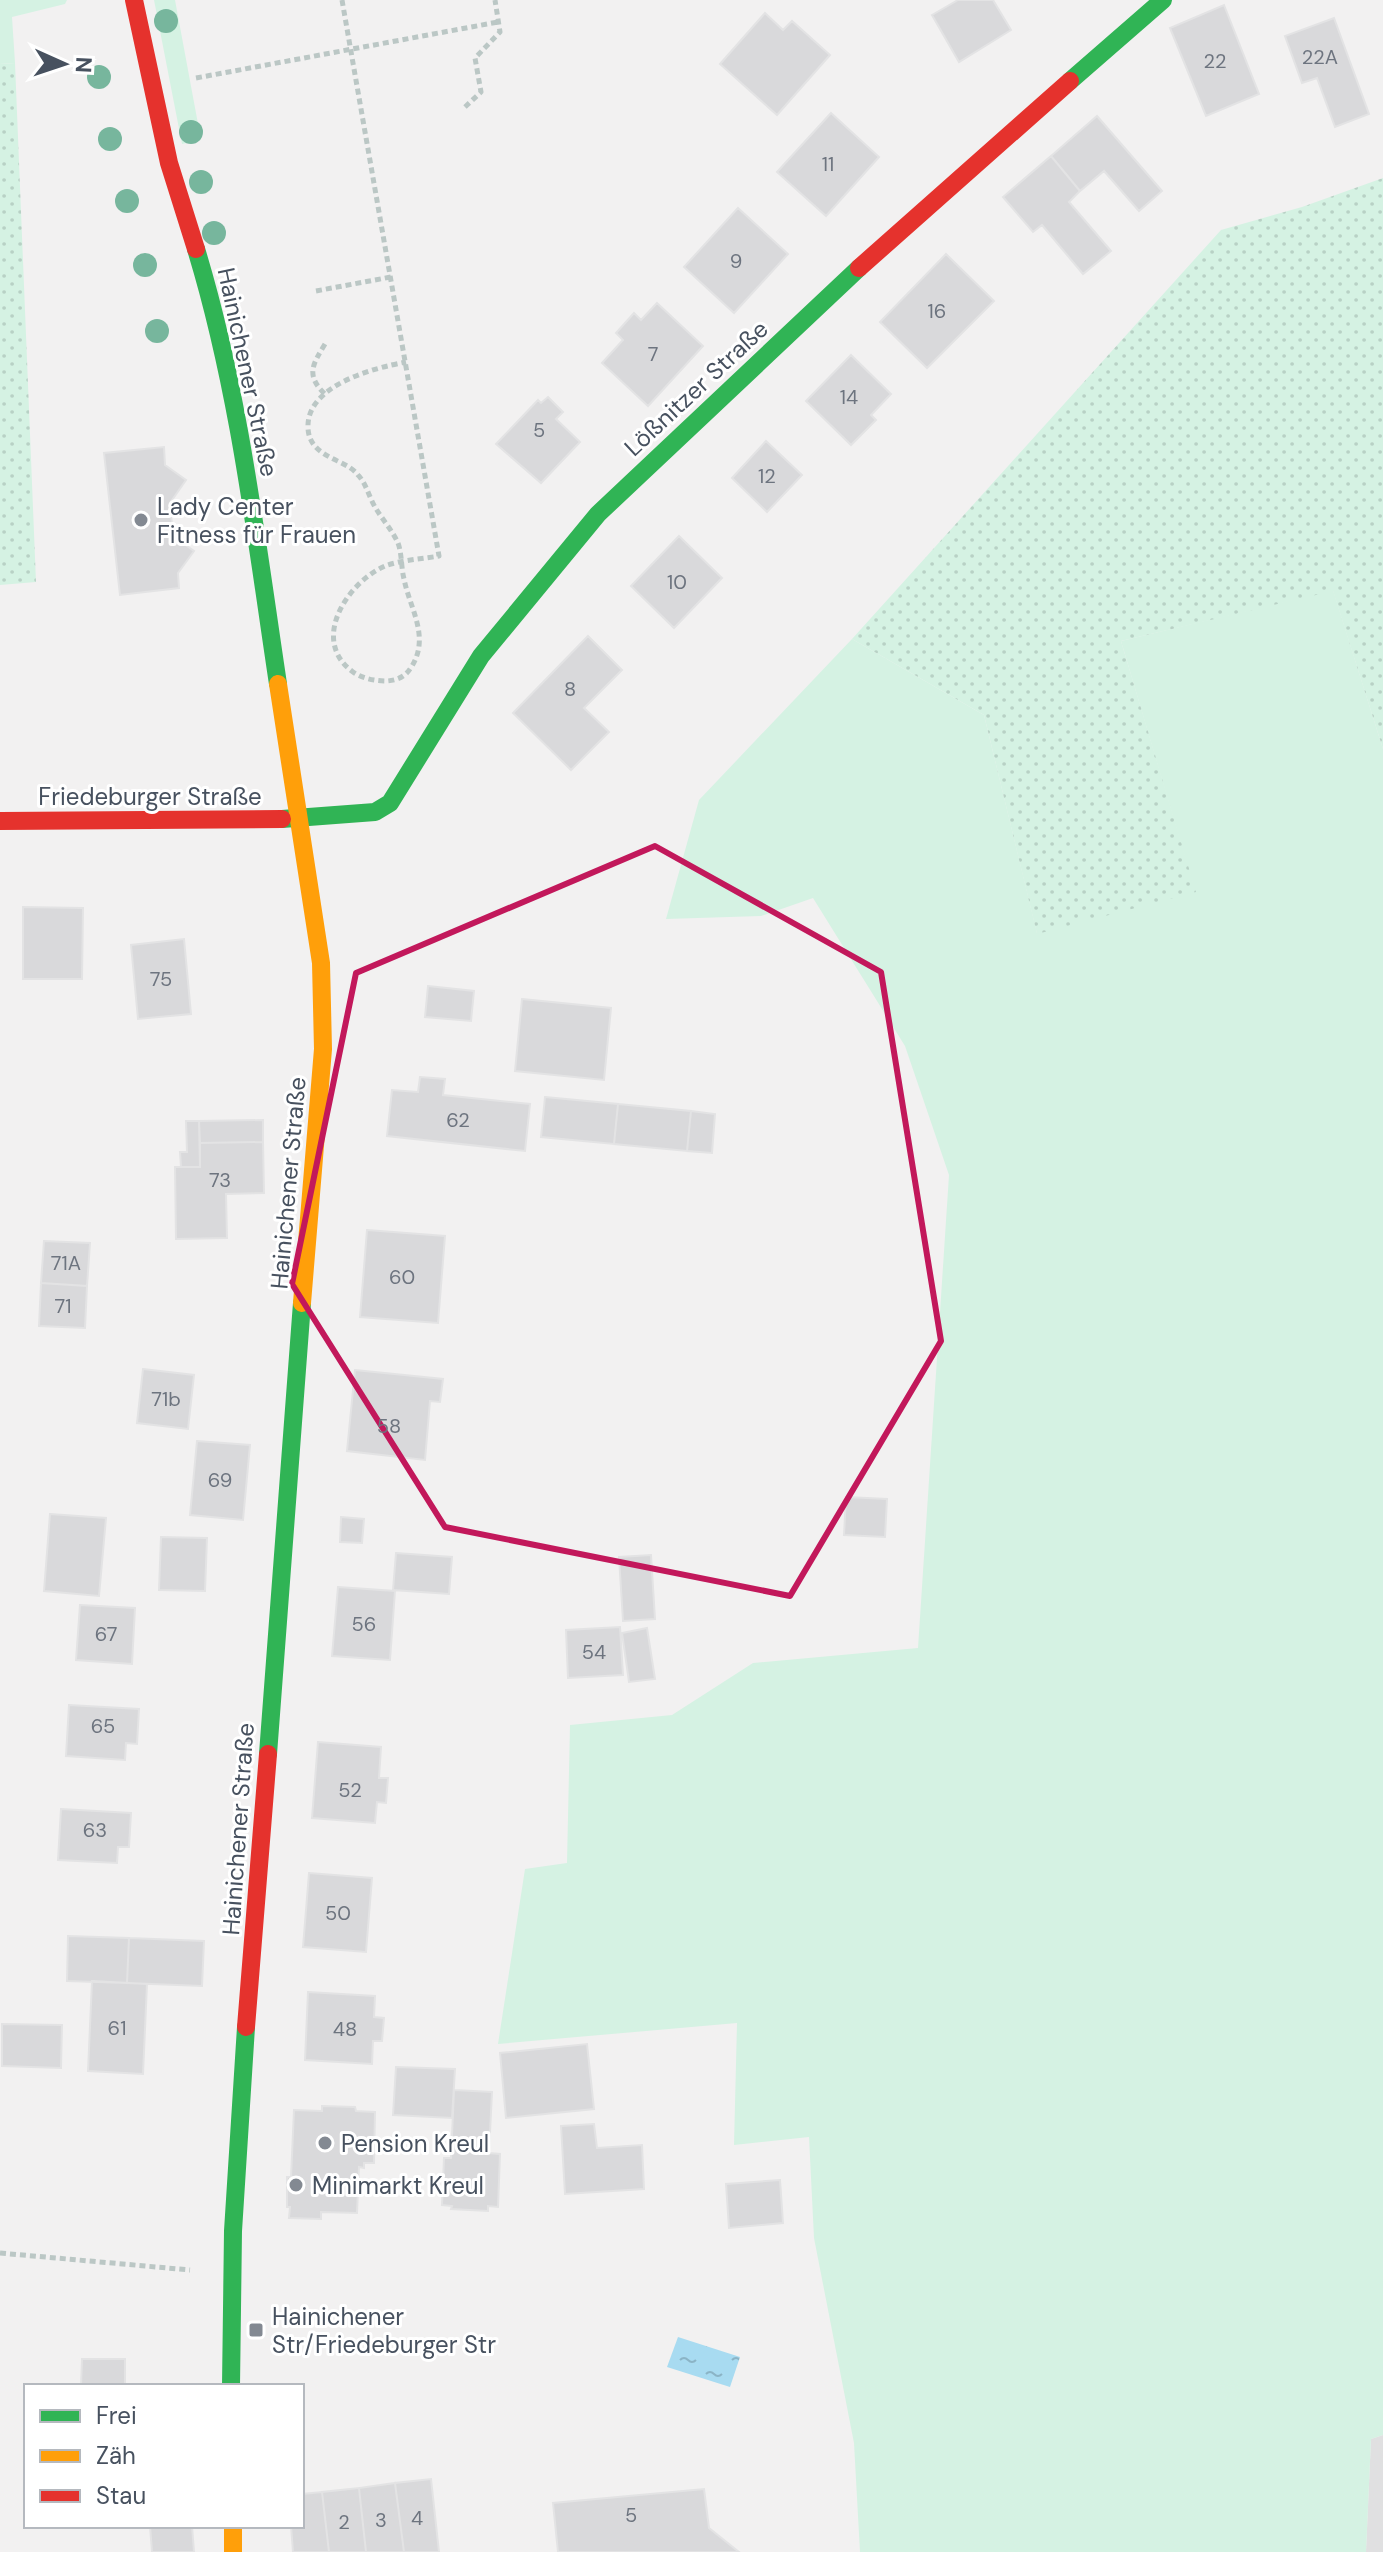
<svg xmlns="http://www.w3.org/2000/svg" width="1383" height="2552" viewBox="0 0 1383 2552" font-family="'DM Sans',sans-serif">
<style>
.education{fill:#e0e0e1}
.grass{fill:#d5f2e3}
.park{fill:url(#park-dots)}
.water{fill:url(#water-ripples)}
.building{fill:#d9d9db;stroke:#e3e3e4;stroke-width:2}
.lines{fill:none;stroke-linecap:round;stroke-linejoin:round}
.path{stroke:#bbc7c5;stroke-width:5;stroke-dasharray:6 4;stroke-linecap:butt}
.fast{stroke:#30b455;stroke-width:18}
.slow{stroke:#ff9f0a;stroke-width:18}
.jam{stroke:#e5322d;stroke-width:18}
.tree{fill:#77b69d}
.marked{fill:none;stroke:#c2185b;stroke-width:6;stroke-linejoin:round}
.poi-dot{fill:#838992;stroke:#fff;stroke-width:3}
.labels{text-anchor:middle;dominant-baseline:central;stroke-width:6;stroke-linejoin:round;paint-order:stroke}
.number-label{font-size:20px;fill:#6d747f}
.street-label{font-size:24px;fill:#47515f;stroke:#fff}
.poi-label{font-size:24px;fill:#47515f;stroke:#fff;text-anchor:start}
</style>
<defs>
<pattern id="park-dots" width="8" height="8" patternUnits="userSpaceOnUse" patternTransform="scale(2)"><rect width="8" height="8" fill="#d5f2e3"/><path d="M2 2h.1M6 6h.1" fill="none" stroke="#b8d1c5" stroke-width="1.8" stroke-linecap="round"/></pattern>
<pattern id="water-ripples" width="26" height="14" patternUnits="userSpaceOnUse" patternTransform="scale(2)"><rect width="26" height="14" fill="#a8dbf1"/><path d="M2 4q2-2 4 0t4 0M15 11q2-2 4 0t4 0" fill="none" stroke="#8bb4c6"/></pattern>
</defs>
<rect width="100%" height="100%" fill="#f2f1f1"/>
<path class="education" d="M1383,2435V2552H1366L1371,2439Z"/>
<path class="grass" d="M0,0H67L65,4L12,17L15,63L0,64Z
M154,0H175L201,140L182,144Z
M1333,590L1383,749V2435L1371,2439L1366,2552H860L854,2443L814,2238L809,2137L734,2145L737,2023L498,2044L525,1869L567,1863L570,1725L672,1715L753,1663L918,1648L949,1175L905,1046L813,898L761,916L666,919L699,800L852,639L984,715L1037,933L1195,891L1121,641Z"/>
<path class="park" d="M15,63L36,582L0,585V64Z
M1383,178V749L1333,591L1121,641L1196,892L1037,934L984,715L852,639L1221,230L1302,207Z"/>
<path class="water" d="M678,2337L740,2357L730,2387L667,2367Z"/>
<path class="building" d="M958,0H993L1011,30L959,62L932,15Z
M1224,5L1259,94L1206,116L1170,28Z
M765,13L783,30L792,21L830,55L777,115L720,64Z
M1334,18L1369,114L1335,127L1317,78L1302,83L1285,36Z
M831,113L879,157L826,216L777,172Z
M1097,116L1162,191L1139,211L1104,171L1080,191L1051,156Z
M1051,156L1080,191L1069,202L1111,251L1083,274L1042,225L1033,232L1003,197Z
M738,208L788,254L734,313L684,267Z
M946,254L994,301L927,368L880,322Z
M657,303L703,346L648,406L602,363L623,340L616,333L634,313L641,320Z
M851,355L891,394L871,415L876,420L851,445L806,401Z
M548,397L563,412L556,419L580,442L541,483L496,444L538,400L541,403Z
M766,441L802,475L767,512L732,478Z
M164,447L165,465L186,480L170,503L173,536L194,551L178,573L179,588L120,595L104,453Z
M679,536L722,578L674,628L631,586Z
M588,636L622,670L584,708L609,732L571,770L513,713Z
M23,907L83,908L82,979H23Z
M184,939L191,1014L138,1019L131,945Z
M428,986L474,991L471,1021L425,1017Z
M522,999L611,1008L604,1080L515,1071Z
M420,1077L445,1079L443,1095L530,1104L525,1151L387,1136L392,1090L418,1092Z
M545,1097L618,1104L614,1144L541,1137Z
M618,1104L691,1111L687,1151L614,1144Z
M691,1111L715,1114L712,1153L687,1151Z
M263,1120V1142L200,1143L199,1121Z
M186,1121H199L200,1167H181L180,1152H187Z
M263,1142L264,1193L226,1194L227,1238L176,1239L175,1167H200V1143Z
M367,1230L445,1236L438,1323L360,1317Z
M44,1241L90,1243L87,1286L41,1283Z
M41,1283L87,1286L85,1328L39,1326Z
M143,1369L194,1375L188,1429L137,1423Z
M355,1370L443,1379L440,1402L430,1401L425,1460L347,1451Z
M197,1441L250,1445L243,1520L190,1515Z
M846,1497L887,1499L885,1537L844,1535Z
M50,1514L106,1518L99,1596L44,1591Z
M341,1517L364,1519L362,1543L340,1542Z
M161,1537L207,1538L205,1591L159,1590Z
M396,1553L452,1557L449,1594L393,1590Z
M651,1555L655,1619L623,1621L619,1557Z
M338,1587L395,1591L390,1660L332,1656Z
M80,1605L135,1608L132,1664L76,1660Z
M620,1627L623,1675L568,1678L566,1630Z
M647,1628L655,1679L629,1682L622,1633Z
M69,1705L139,1709L137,1744L126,1743L125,1760L66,1756Z
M318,1742L381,1747L379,1778H388L386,1803L377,1802L375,1823L312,1818Z
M61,1809L131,1813L129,1847H118L117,1863L58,1860Z
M309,1873L372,1878L366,1952L303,1947Z
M68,1936L129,1938L127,1983L67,1981Z
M129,1938L204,1941L202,1986L127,1983Z
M92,1981L147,1984L143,2074L88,2071Z
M308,1992L375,1996L374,2017L384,2018L382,2041H373L372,2064L305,2060Z
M2,2024L62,2025L61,2068L2,2066Z
M587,2044L594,2109L506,2118L500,2053Z
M396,2067L455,2069L452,2118L393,2115Z
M454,2090L492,2092L489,2153L500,2154L498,2207L488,2206V2211L451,2209L452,2206L442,2205L444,2158H451Z
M322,2106L355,2107L356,2111L375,2112L374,2163H364V2168L359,2167L357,2213L321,2212V2219L289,2218L290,2207H287V2177H291L294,2110L322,2111Z
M594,2124L597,2148L642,2145L644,2189L565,2194L561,2126Z
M780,2180L783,2223L729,2228L726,2184Z
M82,2359H125V2386H81Z
M431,2479L439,2552H404L395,2483Z
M395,2483L404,2552H366L359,2488Z
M359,2488L366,2552H329L322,2492Z
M704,2489L709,2528L739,2552H558L553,2503Z
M322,2492L329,2552H293L291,2526H302V2494Z
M150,2526H192L194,2552H152Z"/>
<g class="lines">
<path class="path" d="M342,0L439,556C422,559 401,560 385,566C348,582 309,640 353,672C363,679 376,681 387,681C399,680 406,676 412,666C430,636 410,609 404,579C401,567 402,554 398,543C392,530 382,519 375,507C369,497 366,483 358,475C356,472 352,469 349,467C332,457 309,452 308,428C306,385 374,368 406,362
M196,78L498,22
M465,107L481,92L475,58L500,32L495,0
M316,291L391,277
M325,344C313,364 305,375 325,394
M0,2253L190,2270"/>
<path class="fast" d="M1070,81L1163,0
M196,249C239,390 256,538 278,684
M282,819L375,812L390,803L481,656L598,514L859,268
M268,1754L302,1303
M231,2386L233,2231L246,2027"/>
<path class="slow" d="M278,684L321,963L323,1049L302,1303
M233,2526V2552"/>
<path class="jam" d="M134,0L169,163L196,249
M859,268L1070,81
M0,821L282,819
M246,2027L268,1754"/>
</g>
<g class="tree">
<circle cx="166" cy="21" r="12"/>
<circle cx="99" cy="77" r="12"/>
<circle cx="191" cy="132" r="12"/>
<circle cx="110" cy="139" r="12"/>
<circle cx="201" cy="182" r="12"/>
<circle cx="127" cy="201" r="12"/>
<circle cx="214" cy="233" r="12"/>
<circle cx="145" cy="265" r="12"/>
<circle cx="157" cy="331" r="12"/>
</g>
<path class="marked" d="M655,846L881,972L941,1341L790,1596L445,1527L292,1284L356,973Z"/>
<g class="poi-dot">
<circle cx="141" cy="520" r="8"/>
<circle cx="325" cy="2143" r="8"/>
<circle cx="296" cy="2185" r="8"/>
<rect x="248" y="2322" width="16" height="16" rx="4"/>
</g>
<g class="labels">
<g class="number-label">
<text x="1320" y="57">22A</text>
<text x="1215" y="61">22</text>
<text x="828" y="164">11</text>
<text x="736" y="261">9</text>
<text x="937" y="311">16</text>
<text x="653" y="354">7</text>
<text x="849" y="397">14</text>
<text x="539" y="430">5</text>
<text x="767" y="476">12</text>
<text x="677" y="582">10</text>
<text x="570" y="689">8</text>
<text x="161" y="979">75</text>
<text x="458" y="1120">62</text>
<text x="220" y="1180">73</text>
<text x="66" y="1263">71A</text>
<text x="402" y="1277">60</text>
<text x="63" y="1306">71</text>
<text x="166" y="1399">71b</text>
<text x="389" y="1426">58</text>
<text x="220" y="1480">69</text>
<text x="364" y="1624">56</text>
<text x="106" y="1634">67</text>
<text x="594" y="1652">54</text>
<text x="103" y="1726">65</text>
<text x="350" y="1790">52</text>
<text x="95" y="1830">63</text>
<text x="338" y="1913">50</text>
<text x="117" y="2028">61</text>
<text x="345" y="2029">48</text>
<text x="631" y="2515">5</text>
<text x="417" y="2518">4</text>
<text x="381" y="2520">3</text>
<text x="344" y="2522">2</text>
</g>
<g class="street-label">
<text transform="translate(248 372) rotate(78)">Hainichener Straße</text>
<text transform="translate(696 388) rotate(-43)">Lößnitzer Straße</text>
<text x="150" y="796">Friedeburger Straße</text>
<text transform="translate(288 1183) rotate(-85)">Hainichener Straße</text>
<text transform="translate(238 1829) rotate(-86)">Hainichener Straße</text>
</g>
<g class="poi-label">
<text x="157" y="506">Lady Center<tspan x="157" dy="28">Fitness für Frauen</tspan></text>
<text x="341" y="2143">Pension Kreul</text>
<text x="312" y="2185">Minimarkt Kreul</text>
<text x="272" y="2316">Hainichener<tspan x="272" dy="28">Str/Friedeburger Str</tspan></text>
</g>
</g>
<rect x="24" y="2384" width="280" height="144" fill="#ffffff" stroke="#b5b9bf" stroke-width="2"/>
<rect x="40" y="2410" width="40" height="12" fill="#30b455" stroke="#b5b9bf" stroke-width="2"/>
<text x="96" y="2424" font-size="24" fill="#47515f">Frei</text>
<rect x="40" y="2450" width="40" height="12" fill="#ff9f0a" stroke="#b5b9bf" stroke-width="2"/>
<text x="96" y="2464" font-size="24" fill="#47515f">Zäh</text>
<rect x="40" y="2490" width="40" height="12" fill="#e5322d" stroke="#b5b9bf" stroke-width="2"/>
<text x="96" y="2504" font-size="24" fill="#47515f">Stau</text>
<g transform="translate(64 64) rotate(93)" stroke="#ffffff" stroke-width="6" paint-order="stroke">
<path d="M0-6L14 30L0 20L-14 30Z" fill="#47515f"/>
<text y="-12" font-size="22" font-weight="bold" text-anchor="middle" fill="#47515f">N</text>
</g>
</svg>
